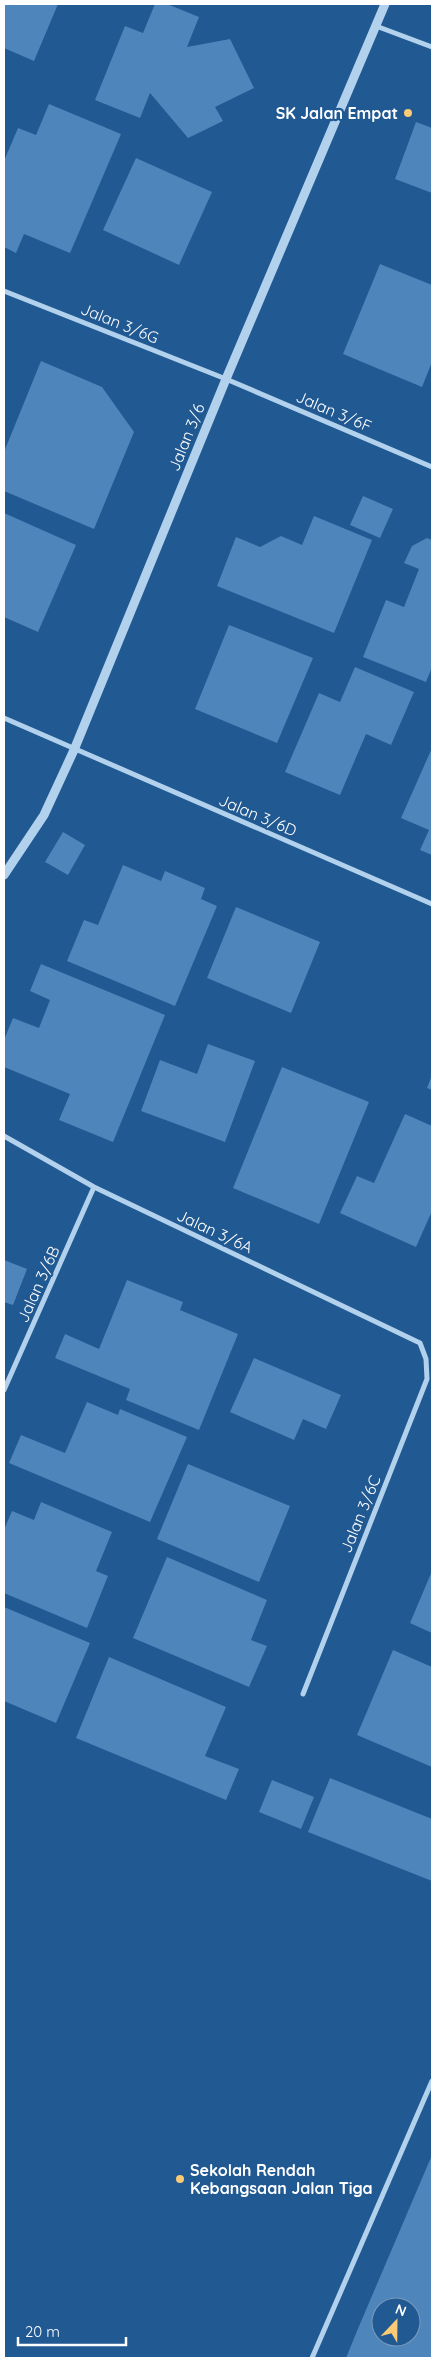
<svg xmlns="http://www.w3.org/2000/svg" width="436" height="2362" viewBox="0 0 436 2362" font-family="Quicksand,sans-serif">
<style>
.building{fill:#4e85ba;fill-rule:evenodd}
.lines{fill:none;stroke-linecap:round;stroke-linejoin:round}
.minor{stroke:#b2d1ed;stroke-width:5}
.tertiary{stroke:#b2d1ed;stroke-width:9}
.poi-dot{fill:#facb74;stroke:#215992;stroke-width:2}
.labels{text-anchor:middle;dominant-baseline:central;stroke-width:4.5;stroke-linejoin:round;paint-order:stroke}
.poi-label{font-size:16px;font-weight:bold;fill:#fff;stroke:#215992;text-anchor:end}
.street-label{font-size:16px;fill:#fff;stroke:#215992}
</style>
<rect width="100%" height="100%" fill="#215992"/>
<path class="building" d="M4,4H58L34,61L4,48Z
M155,4H167L199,17L187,47L230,39L254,88L215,107L223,121L188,138L150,93L140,118L95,100L125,26L143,33Z
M49,104L121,134L70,253L24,234L16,253L4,247V161L18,128L36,135Z
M416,122L432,128V193L395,179Z
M136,158L212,192L179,265L103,230Z
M380,264L432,285V362L422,387L343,354Z
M41,361L102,387L134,432L94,529L4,491V452Z
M363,496L393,509L380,538L350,525Z
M4,513L76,545L38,632L4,617Z
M314,516L372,540L334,633L217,586L236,537L260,547L281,536L302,545Z
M427,538L432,540V667L426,682L363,657L386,600L404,607L419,569L404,563L412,546Z
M229,625L313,658L277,743L195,709Z
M355,667L414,692L391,745L366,734L340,795L285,772L319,693L340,702Z
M432,748V855L420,850L429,830L401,818Z
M63,832L85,845L68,875L45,862Z
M123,865L161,881L165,871L205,888L201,899L217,906L175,1006L67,961L84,920L98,925Z
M236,907L320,942L291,1013L207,978Z
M41,964L165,1015L113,1142L59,1120L70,1094L4,1067V1040L13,1018L39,1028L50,1000L30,991Z
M208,1044L255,1061L225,1142L141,1111L160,1060L197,1074Z
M282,1067L369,1102L319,1224L233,1188Z
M432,1075V1090L427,1088Z
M405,1114L432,1126V1211L416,1247L340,1213L357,1176L374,1183Z
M4,1260L27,1269L13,1305L4,1302Z
M127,1280L183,1302L180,1310L238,1334L199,1430L126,1400L130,1389L55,1358L65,1334L99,1349Z
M254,1358L341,1395L326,1429L303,1419L294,1440L230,1412Z
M87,1402L118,1415L120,1409L187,1437L150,1522L9,1463L21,1435L65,1453Z
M188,1464L290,1506L259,1582L157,1539Z
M41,1502L112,1532L96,1571L108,1576L87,1628L4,1593V1530L12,1511L34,1520Z
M167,1557L267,1600L251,1640L267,1646L249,1687L133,1638Z
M432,1571V1633L410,1623Z
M4,1607L90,1643L56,1723L4,1701Z
M393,1650L432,1667V1767L357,1735Z
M109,1657L226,1707L205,1756L239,1769L226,1800L76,1738Z
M330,1778L432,1819V1881L308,1832Z
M272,1780L314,1797L301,1829L259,1812Z
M432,2155V2358H346L357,2331ZM381,2307H411V2337H381Z"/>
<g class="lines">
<path class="minor" d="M376,26L432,47
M4,291L226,379L432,467
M4,718L432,904
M4,1136L94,1187L420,1343L426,1359L427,1379L303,1694
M4,1390L94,1187
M312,2358L432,2081"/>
<path class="tertiary" d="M4,875L44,815L74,750L226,379L385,4"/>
</g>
<g class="poi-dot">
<circle cx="408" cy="113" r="5"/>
<circle cx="180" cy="2179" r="5"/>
</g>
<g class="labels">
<g class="poi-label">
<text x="398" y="113">SK Jalan Empat</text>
<text x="190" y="2170" text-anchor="start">Sekolah Rendah<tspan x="190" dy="18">Kebangsaan Jalan Tiga</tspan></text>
</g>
<g class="street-label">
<text transform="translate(120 323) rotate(22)">Jalan 3/6G</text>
<text transform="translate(334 411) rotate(23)">Jalan 3/6F</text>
<text transform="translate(186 437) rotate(-68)">Jalan 3/6</text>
<text transform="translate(258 815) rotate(23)">Jalan 3/6D</text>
<text transform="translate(215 1231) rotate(25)">Jalan 3/6A</text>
<text transform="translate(38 1284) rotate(-66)">Jalan 3/6B</text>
<text transform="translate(360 1514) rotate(-68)">Jalan 3/6C</text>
</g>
</g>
<rect width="436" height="2362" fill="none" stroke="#ffffff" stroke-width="10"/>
<g transform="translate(396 2322) rotate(22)"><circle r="24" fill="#215992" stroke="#7a9bbe"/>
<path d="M0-4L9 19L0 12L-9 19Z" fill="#facb74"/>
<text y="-8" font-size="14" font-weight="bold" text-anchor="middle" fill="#ffffff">N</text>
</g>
<path d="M18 2337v8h108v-8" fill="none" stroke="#ffffff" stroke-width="2.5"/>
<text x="25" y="2337" font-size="15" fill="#ffffff" stroke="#215992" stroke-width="4" paint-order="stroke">20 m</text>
</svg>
